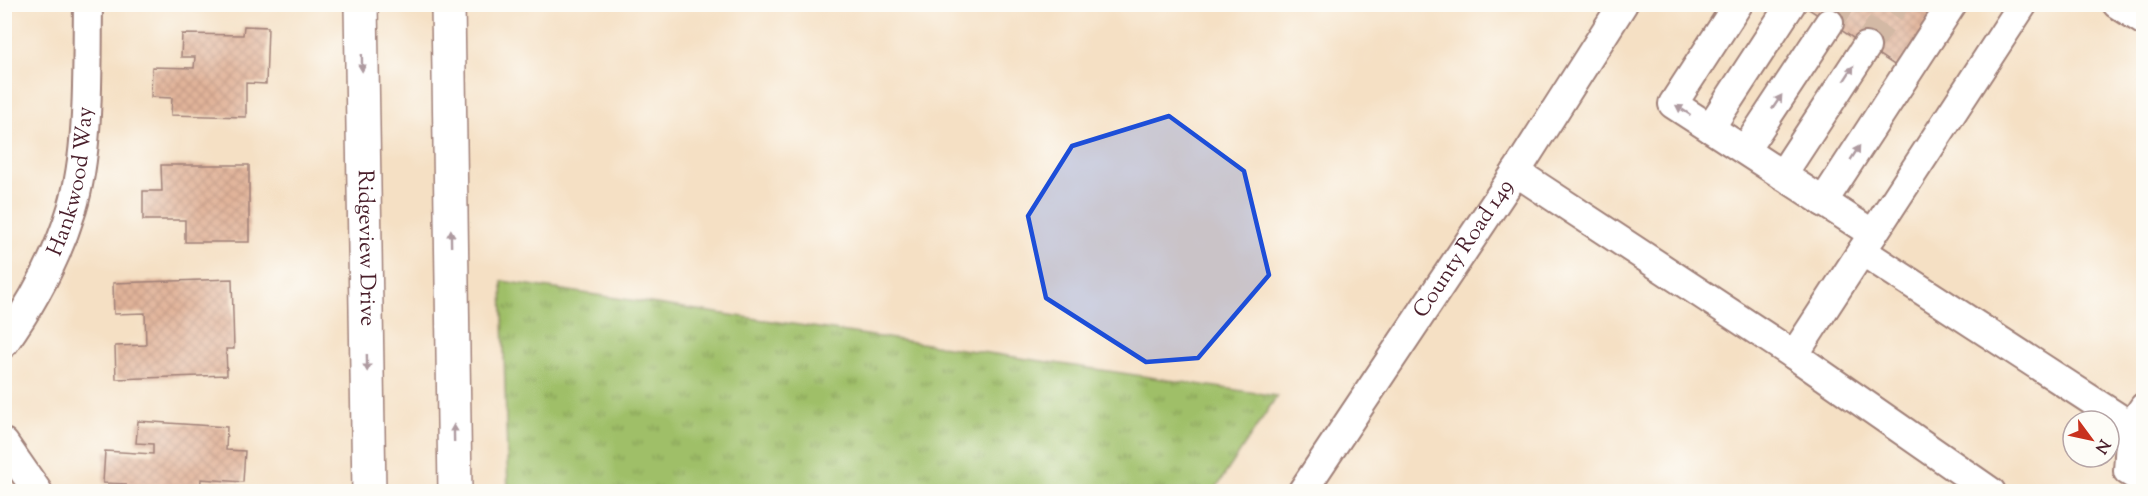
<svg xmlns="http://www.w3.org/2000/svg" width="2148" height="496" viewBox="0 0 2148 496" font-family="'Sorts Mill Goudy',serif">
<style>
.grass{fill:url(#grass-tufts);stroke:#746f4a;stroke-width:1.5}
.building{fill:url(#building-cross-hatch)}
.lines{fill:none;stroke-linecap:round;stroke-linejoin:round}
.minor-tunnel{stroke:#d3b9a5;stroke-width:28;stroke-dasharray:28 14;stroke-linecap:butt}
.minor-casing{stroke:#a08078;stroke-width:32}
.major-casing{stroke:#a08078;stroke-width:36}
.minor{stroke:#fff;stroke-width:28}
.major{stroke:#fff;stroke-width:33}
.oneway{fill:#ae9aa0}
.marked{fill:#1d4ed8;fill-opacity:0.2;stroke:#1d4ed8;stroke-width:4.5;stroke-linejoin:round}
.labels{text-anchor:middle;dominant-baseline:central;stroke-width:6;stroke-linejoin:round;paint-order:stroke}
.street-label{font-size:22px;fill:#4a1f2b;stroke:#fdfcf7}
</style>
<defs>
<pattern id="grass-tufts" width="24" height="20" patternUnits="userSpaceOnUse" patternTransform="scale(1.5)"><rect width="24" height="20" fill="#9fbf68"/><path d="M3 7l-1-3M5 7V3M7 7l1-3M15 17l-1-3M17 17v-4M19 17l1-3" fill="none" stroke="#849b56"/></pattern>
<pattern id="building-cross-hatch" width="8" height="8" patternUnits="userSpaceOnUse" patternTransform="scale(1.5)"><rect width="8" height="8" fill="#e1b49a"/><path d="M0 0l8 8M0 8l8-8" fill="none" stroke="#c39a85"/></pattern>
</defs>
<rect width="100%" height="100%" fill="#fdfcf7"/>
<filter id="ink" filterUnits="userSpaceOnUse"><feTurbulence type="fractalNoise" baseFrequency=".0167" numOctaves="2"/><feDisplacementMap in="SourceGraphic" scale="12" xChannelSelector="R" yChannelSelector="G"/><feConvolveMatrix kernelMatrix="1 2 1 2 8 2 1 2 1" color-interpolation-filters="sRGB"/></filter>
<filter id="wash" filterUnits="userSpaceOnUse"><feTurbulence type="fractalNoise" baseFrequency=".008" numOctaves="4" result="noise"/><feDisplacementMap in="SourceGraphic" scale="24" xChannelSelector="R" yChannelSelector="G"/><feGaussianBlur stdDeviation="1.35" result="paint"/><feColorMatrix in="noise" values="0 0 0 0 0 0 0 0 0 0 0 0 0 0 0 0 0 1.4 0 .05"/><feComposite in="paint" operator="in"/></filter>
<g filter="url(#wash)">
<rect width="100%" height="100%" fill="#f5e0c4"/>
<path class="grass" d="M502,281L1277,396L1214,491H508Z"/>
<g id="blocks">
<path class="building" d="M1801,4H1948L1905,72Z
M244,26L268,27L266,84L246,83V117L171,115L172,98L151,97L152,67L194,68L195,57H181L182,34L243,35Z
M9,44V64H6L7,73H4V45Z
M4,104H7V114H9L10,134L4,135Z
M161,165H249V242H185V220H143V191H162Z
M232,279L234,349H226L227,375L116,379L115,346L146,345L145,313L114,314L113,283Z
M138,421L227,427L226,450L245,451L243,482L201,479L200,492H126V484L103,483L105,451L153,454V444L136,443Z"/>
</g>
</g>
<g filter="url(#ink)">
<use href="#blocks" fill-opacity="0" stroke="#a08078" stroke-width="1.5"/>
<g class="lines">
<path class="minor-tunnel" d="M1829,23L1841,4
M1866,47L1895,4"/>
<g class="minor-casing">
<g id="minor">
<path d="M1738,4L1673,104L1873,234"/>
<path d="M2117,4L2144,21"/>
<path d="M1710,128L1791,4"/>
<path d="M1745,150L1829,23"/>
<path d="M1516,172L1794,355L1991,492"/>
<path d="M1782,175L1866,47"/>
<path d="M1823,202L1952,4"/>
<path d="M1862,251L2131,426"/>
<path id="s1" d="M4,343C34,301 57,258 72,209C90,149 87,67 88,4"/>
<path d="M1794,355L2023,4"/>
<path d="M2144,407L2131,426L2128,471L2144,481"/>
<path d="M4,443L38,492"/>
<path id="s2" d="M1302,492L1516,172L1623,4"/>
</g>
</g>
<g class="major-casing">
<g id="major">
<path id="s3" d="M361,4L369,492"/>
<path d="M448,4L455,492"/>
</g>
</g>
<use href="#minor" class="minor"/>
<use href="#major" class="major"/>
</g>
<defs><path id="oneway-solid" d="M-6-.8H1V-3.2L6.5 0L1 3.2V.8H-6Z" transform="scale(1.5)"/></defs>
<g class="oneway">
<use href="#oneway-solid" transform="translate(362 63) rotate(89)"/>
<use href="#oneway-solid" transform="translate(1849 73) rotate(-57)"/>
<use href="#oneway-solid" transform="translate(1777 102) rotate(-56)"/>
<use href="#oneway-solid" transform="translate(1683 110) rotate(-147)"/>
<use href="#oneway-solid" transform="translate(1855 153) rotate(-57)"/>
<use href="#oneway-solid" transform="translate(451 238) rotate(-91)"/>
<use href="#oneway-solid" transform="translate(367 363) rotate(89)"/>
<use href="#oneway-solid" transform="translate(454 433) rotate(-91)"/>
</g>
</g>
<path class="marked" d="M1169,116L1244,171L1269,275L1198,358L1146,362L1046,298L1028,216L1072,146Z"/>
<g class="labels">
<g class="street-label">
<text stroke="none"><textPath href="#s1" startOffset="178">Hankwood Way</textPath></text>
<text stroke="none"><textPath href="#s3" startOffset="244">Ridgeview Drive</textPath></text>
<text stroke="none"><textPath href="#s2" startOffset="292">County Road 149</textPath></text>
</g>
</g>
<rect width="2148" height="496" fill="none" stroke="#fdfcf7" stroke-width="24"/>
<g transform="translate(2091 439) rotate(123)"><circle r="28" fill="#fdfcf7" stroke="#b5a4a5" stroke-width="1.5"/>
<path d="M0-4.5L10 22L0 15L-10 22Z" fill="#c8321e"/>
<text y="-9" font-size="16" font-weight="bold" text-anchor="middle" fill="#4a1f2b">N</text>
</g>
</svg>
